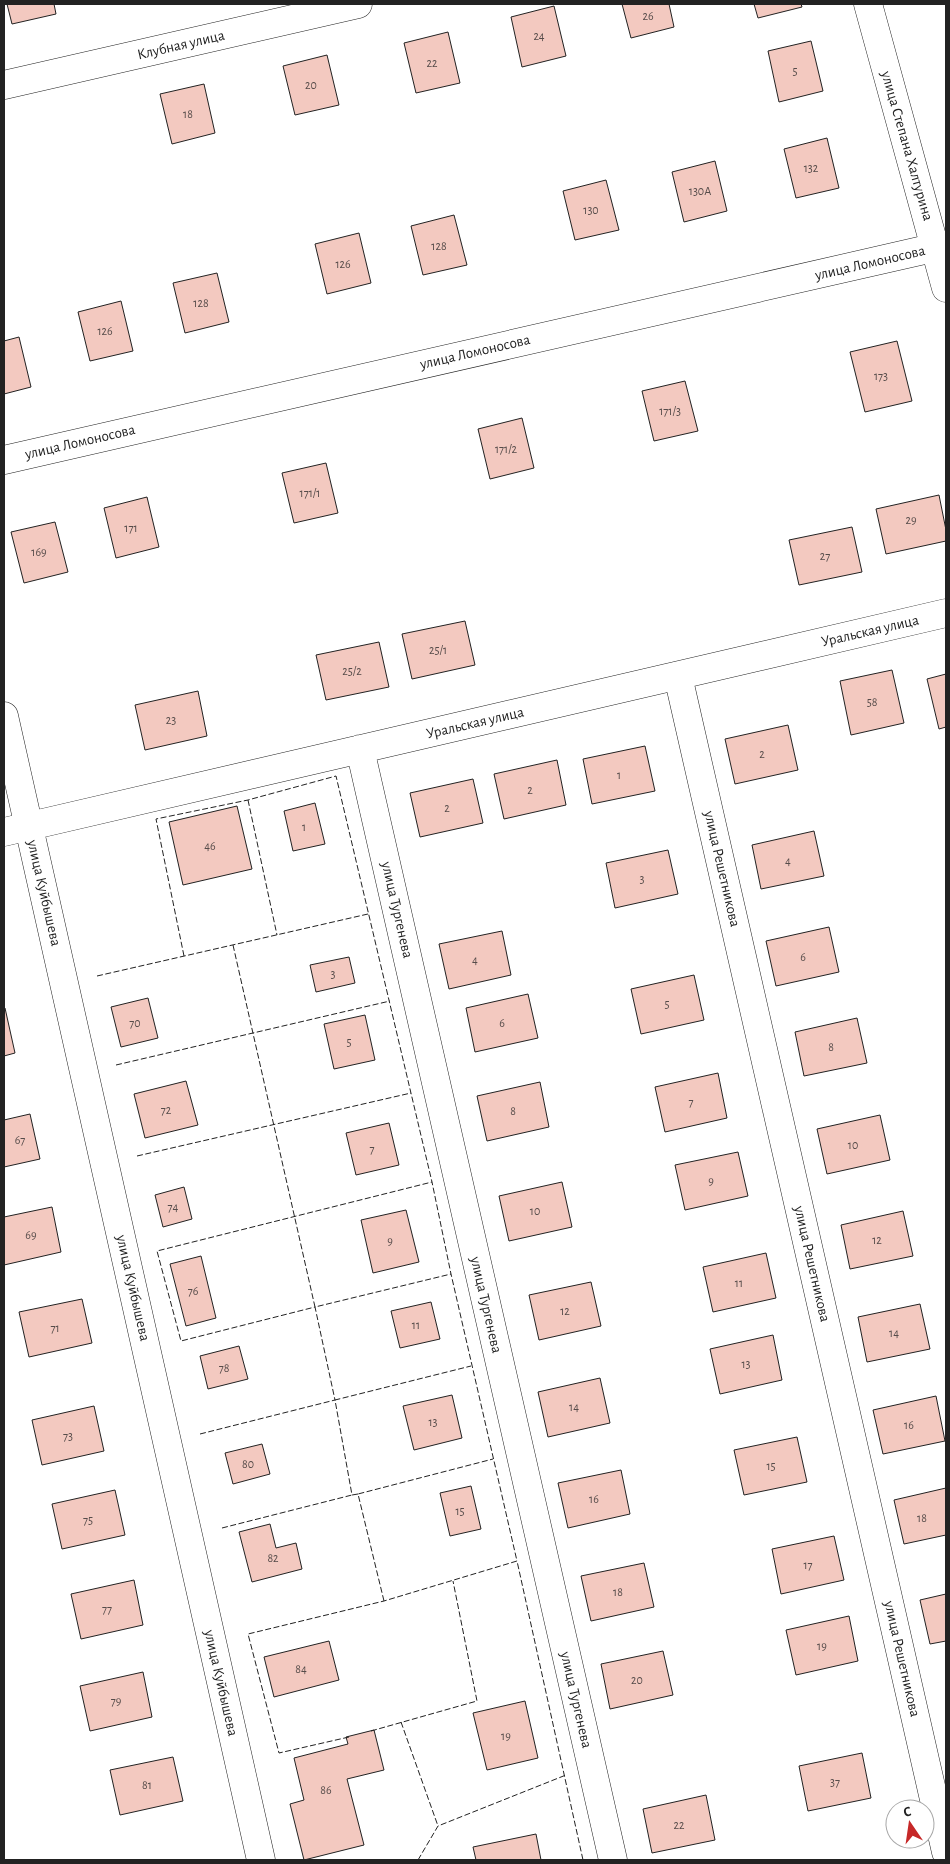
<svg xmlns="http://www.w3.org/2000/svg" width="950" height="1864" viewBox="0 0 950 1864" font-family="'Alegreya Sans',sans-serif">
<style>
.building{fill:#f3c9c0;stroke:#222}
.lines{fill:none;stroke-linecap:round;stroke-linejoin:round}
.minor-casing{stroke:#222;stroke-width:29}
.tertiary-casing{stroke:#222;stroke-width:29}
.minor{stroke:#fff;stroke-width:28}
.tertiary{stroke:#fff;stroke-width:28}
.fence{stroke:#222;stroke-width:1;stroke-dasharray:6 2.5;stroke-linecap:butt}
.labels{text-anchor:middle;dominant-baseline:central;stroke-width:4;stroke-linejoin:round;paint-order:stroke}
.number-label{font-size:12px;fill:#564c4a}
.street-label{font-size:15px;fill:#222;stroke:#fff}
</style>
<rect width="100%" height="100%" fill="#fff"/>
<path class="building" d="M7,4H54L56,14L12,24Z
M622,4H669L674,27L631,38Z
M754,4H801L802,7L758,18Z
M554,6L566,56L522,67L511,17Z
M448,32L460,83L416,93L404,43Z
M811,41L823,91L779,102L768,51Z
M327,55L339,105L295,115L283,66Z
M204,84L215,133L172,144L160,94Z
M827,138L839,188L796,198L784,149Z
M715,161L727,211L684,222L672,172Z
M606,180L619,230L575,240L563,191Z
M454,215L467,265L423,275L411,226Z
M359,233L371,283L327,294L315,244Z
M217,273L229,322L185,333L173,283Z
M121,301L133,351L90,361L78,312Z
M19,337L31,387L4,394V341Z
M897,341L912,401L865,412L850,352Z
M685,381L698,431L654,441L642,391Z
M522,418L534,468L490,479L478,429Z
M326,463L338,513L294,523L282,473Z
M939,495L946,530V541L886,554L876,509Z
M147,497L159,547L116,558L104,508Z
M55,522L68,572L24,583L11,532Z
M852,527L862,572L799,585L789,540Z
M465,621L475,665L412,679L402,634Z
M379,642L389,687L326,700L316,655Z
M892,670L904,723L851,735L840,681Z
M946,674V727L939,729L927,679Z
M198,691L207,736L145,750L135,705Z
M788,725L798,770L735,784L725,739Z
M645,746L655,791L592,804L583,759Z
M557,760L566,805L504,819L494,774Z
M473,779L483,823L420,837L410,793Z
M315,803L325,844L293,851L284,811Z
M237,806L252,869L183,885L169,822Z
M814,831L824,876L761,889L752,845Z
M668,850L678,894L615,908L606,863Z
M829,927L839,972L776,986L766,941Z
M502,931L511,975L449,989L439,944Z
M349,957L355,983L316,992L310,965Z
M694,975L704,1020L641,1034L631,989Z
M528,994L538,1038L475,1052L466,1008Z
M148,998L158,1038L121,1047L111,1007Z
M5,1008L15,1053L4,1056V1009Z
M365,1015L375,1060L334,1069L324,1024Z
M857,1018L867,1063L804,1076L795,1032Z
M718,1073L727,1118L665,1132L655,1087Z
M186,1081L198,1125L145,1138L134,1094Z
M540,1082L549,1127L487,1141L477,1096Z
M30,1114L40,1159L4,1167V1120Z
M880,1115L890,1160L827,1174L817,1129Z
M389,1123L399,1165L356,1175L346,1133Z
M738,1152L748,1196L685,1210L675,1165Z
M562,1182L572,1227L509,1241L499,1196Z
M184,1187L192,1219L163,1227L155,1195Z
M52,1207L61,1252L4,1265V1217Z
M406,1210L419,1262L373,1273L361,1220Z
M903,1211L913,1256L850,1269L841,1225Z
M766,1253L776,1298L713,1312L703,1267Z
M201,1256L216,1318L186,1326L170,1264Z
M591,1282L601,1326L539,1340L529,1295Z
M82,1299L92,1343L29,1357L19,1312Z
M431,1302L440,1339L400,1348L391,1311Z
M920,1304L930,1349L867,1362L858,1317Z
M773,1335L782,1380L720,1394L710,1349Z
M239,1346L248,1379L208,1389L200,1356Z
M600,1378L610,1423L548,1437L538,1392Z
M452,1395L462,1438L414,1450L403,1406Z
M936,1396L945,1441L883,1454L873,1410Z
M94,1406L104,1451L42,1465L32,1420Z
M797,1437L807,1482L744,1495L734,1450Z
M262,1444L270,1474L233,1484L225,1453Z
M621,1470L630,1514L568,1528L558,1483Z
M471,1486L481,1529L450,1536L440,1493Z
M946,1488V1535L904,1544L894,1500Z
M115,1490L125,1535L62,1549L52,1504Z
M270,1524L276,1548L296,1543L302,1569L252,1582L239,1532Z
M834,1536L844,1580L781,1594L772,1549Z
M644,1563L654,1607L591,1621L581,1576Z
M134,1580L143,1625L81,1639L71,1594Z
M946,1594V1641L930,1644L920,1600Z
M849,1616L858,1661L796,1675L786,1630Z
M329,1641L339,1680L274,1697L264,1657Z
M663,1651L673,1695L610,1709L601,1664Z
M143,1672L152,1717L90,1731L80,1686Z
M525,1701L538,1758L487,1770L473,1713Z
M374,1730L384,1770L347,1779L364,1845L304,1860L290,1804L304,1800L294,1758L348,1744L346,1737Z
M862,1753L871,1798L808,1811L799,1766Z
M173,1757L183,1801L120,1815L110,1770Z
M706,1795L715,1840L652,1853L643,1809Z
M536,1834L541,1860H476L473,1847Z"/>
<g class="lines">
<g class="minor-casing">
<path id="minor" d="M868,4L946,288
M4,85L358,4
M678,676L946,1852
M4,716L261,1860
M360,749L613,1860
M4,832L946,613"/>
</g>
<g class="tertiary-casing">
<path id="tertiary" d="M4,460L946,245"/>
</g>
<use href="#minor" class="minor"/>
<use href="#tertiary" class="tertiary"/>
<path class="fence" d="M248,800L277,935
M233,945L315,1307L451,1274
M184,956L156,819L248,800L336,776L432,1182L451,1274L517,1561
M97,976L368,914
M116,1065L390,1001
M137,1156L411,1093
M200,1434L335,1400L315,1307L181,1341L157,1251L432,1182
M358,1494L352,1495L335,1400L471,1366
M222,1528L352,1495
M384,1601L358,1494L493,1459
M401,1722L438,1826
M371,1731L477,1701L453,1581
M349,1737L279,1753L248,1634L384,1601L517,1561L583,1860
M418,1860L438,1826L566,1775"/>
</g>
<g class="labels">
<g class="number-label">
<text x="648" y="16">26</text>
<text x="539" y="36">24</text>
<text x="432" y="63">22</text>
<text x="795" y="71">5</text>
<text x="311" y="85">20</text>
<text x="188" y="114">18</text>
<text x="811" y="168">132</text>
<text x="700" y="191">130А</text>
<text x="591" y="210">130</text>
<text x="439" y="246">128</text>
<text x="343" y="264">126</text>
<text x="201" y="303">128</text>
<text x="105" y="331">126</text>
<text x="881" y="376">173</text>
<text x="670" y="411">171/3</text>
<text x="506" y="449">171/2</text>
<text x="310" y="493">171/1</text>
<text x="911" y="520">29</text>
<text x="131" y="528">171</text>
<text x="39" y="552">169</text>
<text x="825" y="556">27</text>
<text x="438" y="650">25/1</text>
<text x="352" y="671">25/2</text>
<text x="872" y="702">58</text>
<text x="171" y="720">23</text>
<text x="762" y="754">2</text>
<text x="619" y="775">1</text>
<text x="530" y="790">2</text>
<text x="447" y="808">2</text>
<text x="304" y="827">1</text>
<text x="210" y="846">46</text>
<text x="788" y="861">4</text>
<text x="642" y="879">3</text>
<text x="803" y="957">6</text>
<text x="475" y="960">4</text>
<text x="333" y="974">3</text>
<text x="667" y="1004">5</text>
<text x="135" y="1023">70</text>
<text x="502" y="1023">6</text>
<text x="349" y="1042">5</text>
<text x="831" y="1047">8</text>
<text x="691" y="1102">7</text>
<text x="166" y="1110">72</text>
<text x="513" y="1111">8</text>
<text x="20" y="1140">67</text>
<text x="853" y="1145">10</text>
<text x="372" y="1149">7</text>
<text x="711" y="1181">9</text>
<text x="173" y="1207">74</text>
<text x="535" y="1211">10</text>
<text x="31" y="1235">69</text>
<text x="877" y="1240">12</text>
<text x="390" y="1241">9</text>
<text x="739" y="1283">11</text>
<text x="193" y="1291">76</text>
<text x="565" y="1311">12</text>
<text x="416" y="1325">11</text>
<text x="55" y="1328">71</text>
<text x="894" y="1333">14</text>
<text x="746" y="1364">13</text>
<text x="224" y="1368">78</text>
<text x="574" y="1407">14</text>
<text x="433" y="1422">13</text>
<text x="909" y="1425">16</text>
<text x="68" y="1436">73</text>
<text x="248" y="1464">80</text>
<text x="771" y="1466">15</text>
<text x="594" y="1499">16</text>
<text x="460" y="1511">15</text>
<text x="922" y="1518">18</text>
<text x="88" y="1520">75</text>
<text x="273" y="1558">82</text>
<text x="808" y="1565">17</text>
<text x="618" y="1592">18</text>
<text x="107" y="1609">77</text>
<text x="822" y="1646">19</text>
<text x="301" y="1669">84</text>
<text x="637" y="1680">20</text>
<text x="116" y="1701">79</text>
<text x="506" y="1736">19</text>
<text x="835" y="1782">37</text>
<text x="147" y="1785">81</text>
<text x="326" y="1790">86</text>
<text x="679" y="1825">22</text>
</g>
<g class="street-label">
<text transform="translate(181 45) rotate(-13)">Клубная улица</text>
<text transform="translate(907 146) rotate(74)">улица Степана Халтурина</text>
<text transform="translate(870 263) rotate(-13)">улица Ломоносова</text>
<text transform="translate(475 352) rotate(-13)">улица Ломоносова</text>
<text transform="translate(80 442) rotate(-13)">улица Ломоносова</text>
<text transform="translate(870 631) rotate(-13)">Уральская улица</text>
<text transform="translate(475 723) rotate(-13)">Уральская улица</text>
<text transform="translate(722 869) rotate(77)">улица Решетникова</text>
<text transform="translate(44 893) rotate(77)">улица Куйбышева</text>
<text transform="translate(397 910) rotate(77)">улица Тургенева</text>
<text transform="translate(812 1264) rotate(77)">улица Решетникова</text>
<text transform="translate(133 1288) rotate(77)">улица Куйбышева</text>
<text transform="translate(486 1305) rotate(77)">улица Тургенева</text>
<text transform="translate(902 1659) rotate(77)">улица Решетникова</text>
<text transform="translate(221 1683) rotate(77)">улица Куйбышева</text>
<text transform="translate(576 1700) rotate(77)">улица Тургенева</text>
</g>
</g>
<rect width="950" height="1864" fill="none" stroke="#222222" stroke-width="10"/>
<g transform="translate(910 1824) rotate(347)"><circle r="24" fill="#ffffff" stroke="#a7a7a7"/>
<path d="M0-4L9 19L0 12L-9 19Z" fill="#c62828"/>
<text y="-8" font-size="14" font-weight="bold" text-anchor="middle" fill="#222222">С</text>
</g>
</svg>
